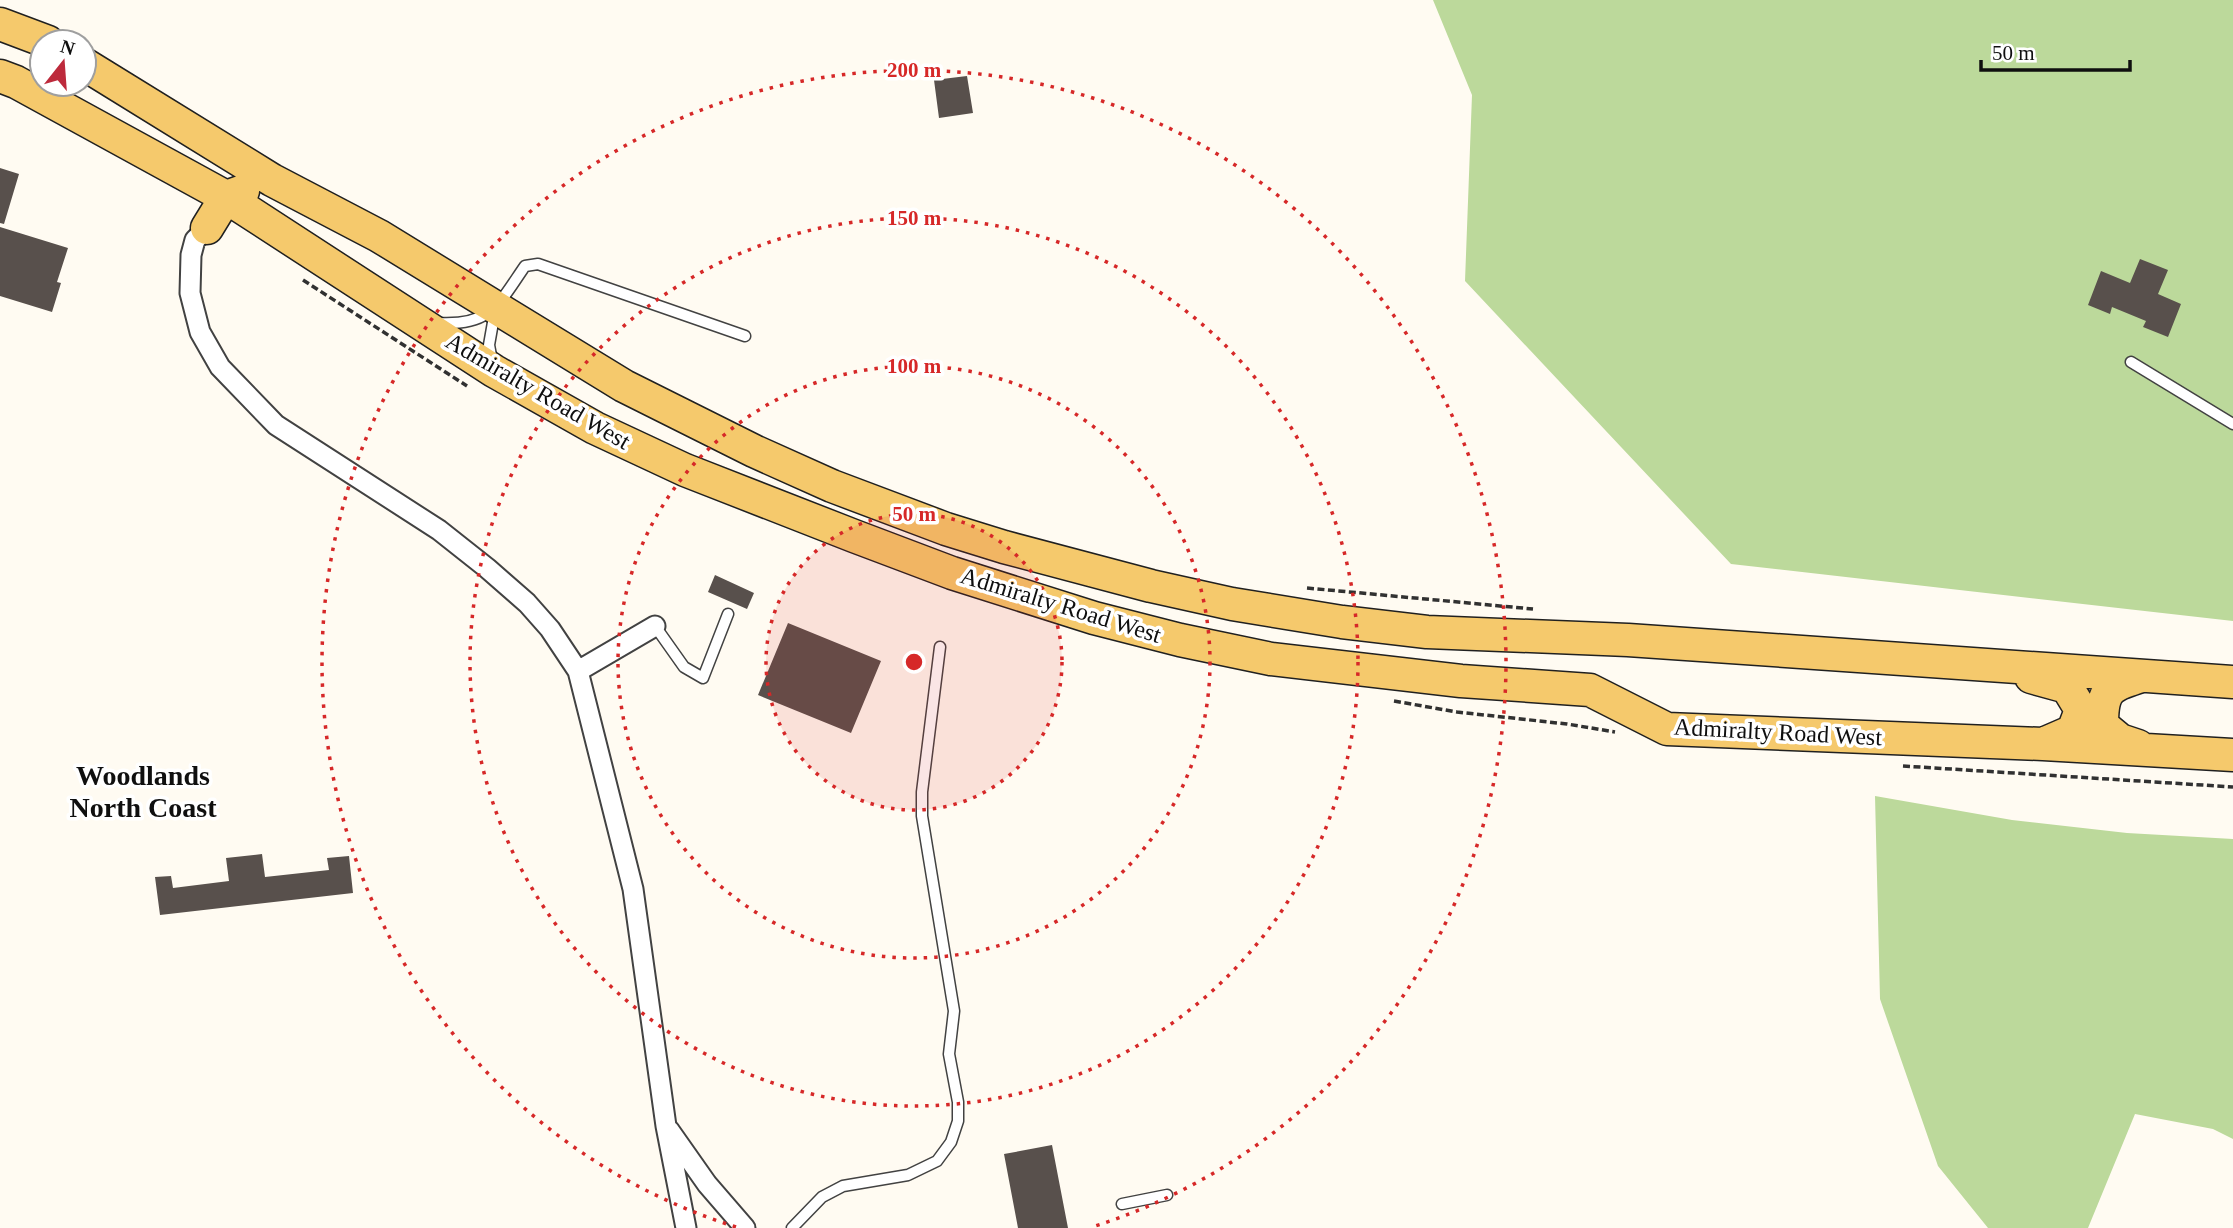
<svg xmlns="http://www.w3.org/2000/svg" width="2233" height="1228" viewBox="0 0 2233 1228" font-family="Georgia,serif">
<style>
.forest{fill:#bcd99b}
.building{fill:#58504c}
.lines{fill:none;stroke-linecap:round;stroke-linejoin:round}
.lane-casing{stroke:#424242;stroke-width:13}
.street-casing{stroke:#424242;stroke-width:23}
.primary-casing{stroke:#202020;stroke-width:35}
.path{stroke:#313131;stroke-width:3.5;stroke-dasharray:7 3.5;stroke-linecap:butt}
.lane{stroke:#fff;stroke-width:10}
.street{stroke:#fff;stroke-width:19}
.primary{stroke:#f5c96c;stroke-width:32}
.ring{fill:none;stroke:#d62828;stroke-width:3.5;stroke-dasharray:3.5 7}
.labels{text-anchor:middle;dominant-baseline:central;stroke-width:7;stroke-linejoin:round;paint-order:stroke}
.street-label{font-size:24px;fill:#0f0f0f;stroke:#fff}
.quarter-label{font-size:28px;font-weight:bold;fill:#0f0f0f;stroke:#fff}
.centre{fill:#d62828;stroke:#fff;stroke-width:3.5}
.ring-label{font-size:21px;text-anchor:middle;font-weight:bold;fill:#d62828;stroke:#fff;stroke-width:7;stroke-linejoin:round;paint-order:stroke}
</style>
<rect width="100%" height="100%" fill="#fffbf2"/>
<path class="forest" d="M1433,0H2233V621L1731,564L1465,281L1472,95Z
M1875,796L2012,820L2127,833L2233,839V1139L2213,1129L2135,1114L2088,1228H1988L1938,1166L1880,999Z"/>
<path class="building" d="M967,76L973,113L939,118L934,80Z
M0,168L19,174L4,224L0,223Z
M0,227L68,248L57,282L61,283L52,312L0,296Z
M2140,259L2168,270L2158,294L2181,304L2168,337L2143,327L2146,321L2112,307L2110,314L2088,305L2101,271L2130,283Z
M715,575L754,593L747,609L708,592Z
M788,623L881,661L851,733L758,695Z
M262,854L265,877L329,870L327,858L349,856L353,893L160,915L155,877L171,876L173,888L229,881L226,858Z
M1052,1145L1068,1228H1018L1004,1154Z"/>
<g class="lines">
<g class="lane-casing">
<path id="lane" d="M438,323C491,326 498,305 525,266L538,264L745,336
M492,361L489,345L495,311
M2131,362L2233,424
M655,626L684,667L703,678L728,614
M1122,1204L1167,1195
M792,1228L822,1197L843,1186L908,1175L937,1161L951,1142L958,1121V1102L949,1054L954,1011L922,816V792L940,647"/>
</g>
<g class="street-casing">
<path id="street" d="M207,228L195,240L191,255L190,293L200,332L220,367L276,425L439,530L487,568L527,603L550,629L578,671L633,889L666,1126L686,1228
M578,671L655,626
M669,1130L707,1184L745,1228"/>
</g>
<g class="primary-casing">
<path id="primary" d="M0,24L48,42
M84,64L272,180L379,236L624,386L754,451L832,486L946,529L1004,547L1151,586L1232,604L1342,622L1427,632L1628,640L2233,682
M0,76L16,82L226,197L494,371L595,428L685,470L854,536L952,573L1094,618L1180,640L1271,659L1461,681L1590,690L1667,729L2043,744L2233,755
M207,228L226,197L243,191
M2031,677L2067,687L2081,710L2073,731L2043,744
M2138,746L2120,740L2102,725C2102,689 2109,686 2142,676"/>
</g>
<path class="path" d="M303,280L467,386
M1307,588L1533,609
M1394,701L1457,712L1567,724L1615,732
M1903,766L2233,787"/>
<use href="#lane" class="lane"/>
<use href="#street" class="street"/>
<use href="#primary" class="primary"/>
</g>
<circle cx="914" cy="662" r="148" fill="#d62828" fill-opacity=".12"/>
<g class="ring">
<circle cx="914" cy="662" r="148"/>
<circle cx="914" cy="662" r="296"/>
<circle cx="914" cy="662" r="444"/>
<path d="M736 1227A592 592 0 1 1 1092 1227"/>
</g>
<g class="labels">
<g class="street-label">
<text transform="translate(538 391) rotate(30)">Admiralty Road West</text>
<text transform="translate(1061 605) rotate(17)">Admiralty Road West</text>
<text transform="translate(1778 732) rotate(3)">Admiralty Road West</text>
</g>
<g class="quarter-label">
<text x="143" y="775">Woodlands<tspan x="143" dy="32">North Coast</tspan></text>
</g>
</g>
<circle cx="914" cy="662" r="10" class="centre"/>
<g class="ring-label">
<text x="914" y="77">200 m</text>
<text x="914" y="225">150 m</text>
<text x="914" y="373">100 m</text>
<text x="914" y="521">50 m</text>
</g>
<g transform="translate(63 63) rotate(17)"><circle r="33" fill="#ffffff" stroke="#9f9f9f" stroke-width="2"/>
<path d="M0-5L12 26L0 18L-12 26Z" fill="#bd2a3c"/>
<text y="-10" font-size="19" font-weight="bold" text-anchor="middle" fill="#0f0f0f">N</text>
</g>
<path d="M1981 60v10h149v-10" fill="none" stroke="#0f0f0f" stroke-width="3.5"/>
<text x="1992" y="60" font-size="21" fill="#0f0f0f" stroke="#ffffff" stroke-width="5" paint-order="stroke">50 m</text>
</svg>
